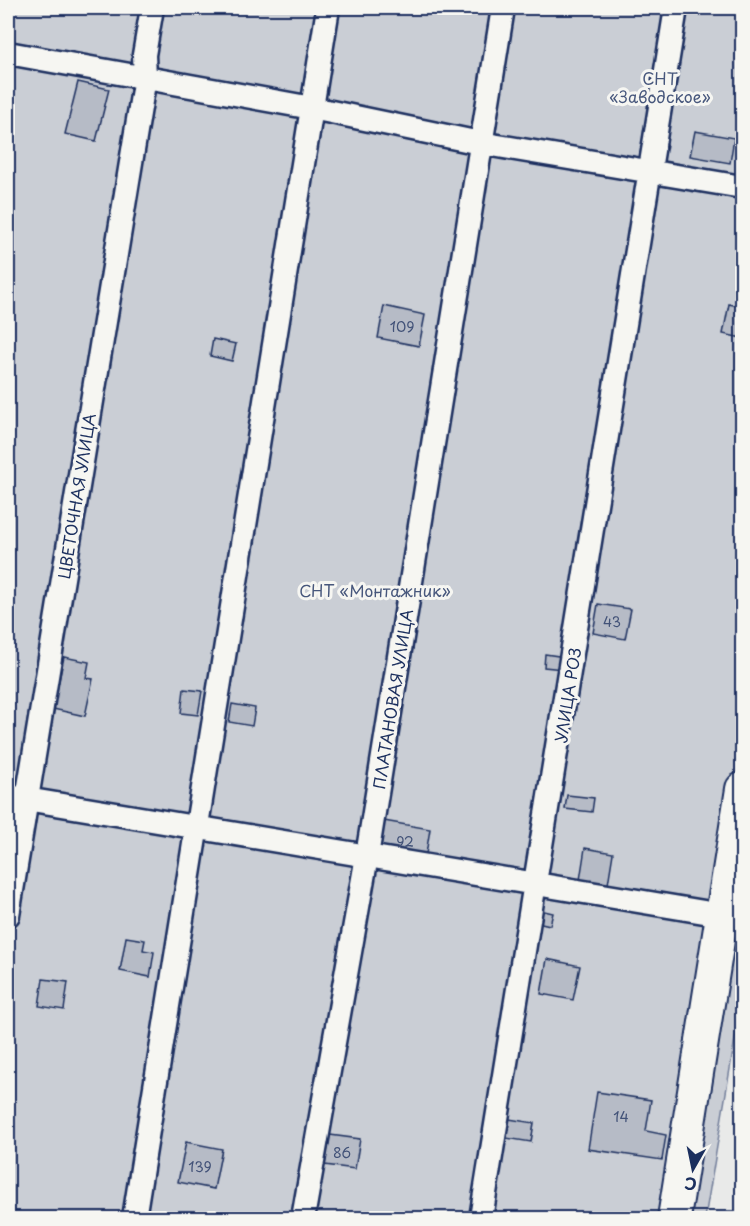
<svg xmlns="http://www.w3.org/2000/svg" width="750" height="1226" viewBox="0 0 750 1226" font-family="'Playpen Sans',sans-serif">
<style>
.green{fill:#caced5;stroke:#727e9a;stroke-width:1.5}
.building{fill:#b6bbc6;stroke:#1b2f5e;stroke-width:1.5}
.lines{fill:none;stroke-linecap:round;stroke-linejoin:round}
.street-casing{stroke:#1b2f5e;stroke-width:27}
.secondary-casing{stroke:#1b2f5e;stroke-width:36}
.street{stroke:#f6f6f2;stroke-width:22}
.secondary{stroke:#f6f6f2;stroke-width:32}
.labels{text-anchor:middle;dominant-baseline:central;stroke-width:6;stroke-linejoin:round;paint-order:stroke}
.number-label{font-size:14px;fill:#425278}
.park-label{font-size:16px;fill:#47577c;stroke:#f6f6f2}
.street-label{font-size:16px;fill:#1b2f5e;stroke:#f6f6f2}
</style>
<rect width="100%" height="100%" fill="#e9eae9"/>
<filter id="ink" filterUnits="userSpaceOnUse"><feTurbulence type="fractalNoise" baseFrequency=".0167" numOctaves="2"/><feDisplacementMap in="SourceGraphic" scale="12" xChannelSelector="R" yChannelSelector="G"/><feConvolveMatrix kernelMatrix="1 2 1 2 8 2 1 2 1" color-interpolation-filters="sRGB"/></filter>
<g filter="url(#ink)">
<path class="green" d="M8,8H742V997L705,1218H8Z"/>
<path class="building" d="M78,82L109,89L96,141L65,134Z
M695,131L734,138L730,163L690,156Z
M729,304L742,307V338L723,334Z
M384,306L425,315L419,346L378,338Z
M213,339L236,344L232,361L210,356Z
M598,604L631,609L625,639L593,633Z
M545,654L565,657L563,669L544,667Z
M64,657L89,662L86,678L93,679L85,716L53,709Z
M184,689L202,691L198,715L181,713Z
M232,704L255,708L252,726L229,722Z
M567,795L594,798L592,812L565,809Z
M384,821L430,829L425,860L379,853Z
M585,848L613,853L608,884L580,880Z
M540,910L553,913L550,925L537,922Z
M126,937L145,940L143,950L154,952L150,977L120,971Z
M547,959L580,966L573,1000L541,994Z
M43,979L68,982L64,1010L39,1006Z
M597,1092L651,1100L646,1131L666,1135L662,1160L588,1149Z
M509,1119L534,1123L531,1142L506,1138Z
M330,1135L360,1139L355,1169L325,1165Z
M186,1142L222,1149L214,1189L178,1182Z"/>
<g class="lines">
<g class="street-casing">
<path id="street" d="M8,53L312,108L480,143L742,187
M8,796L722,915
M8,915L145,77L144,55L152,8
M134,1218L328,8
M303,1218L367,856L503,8
M481,1218L676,8"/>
</g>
<g class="secondary-casing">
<path id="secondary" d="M674,1218L742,789"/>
</g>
<use href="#street" class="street"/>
<use href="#secondary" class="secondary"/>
</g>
</g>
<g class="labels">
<g class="number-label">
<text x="402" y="326">109</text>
<text x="612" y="621">43</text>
<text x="405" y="841">92</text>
<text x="621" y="1116">14</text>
<text x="342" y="1152">86</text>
<text x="200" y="1166">139</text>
</g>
<g class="park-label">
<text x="660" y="78">СНТ<tspan x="660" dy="18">«Заводское»</tspan></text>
<text x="375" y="590">СНТ «Монтажник»</text>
</g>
<g class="street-label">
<text transform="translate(76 496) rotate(-81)">ЦВЕТОЧНАЯ УЛИЦА</text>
<text transform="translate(567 695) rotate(-81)">УЛИЦА РОЗ</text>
<text transform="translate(392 699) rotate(-81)">ПЛАТАНОВАЯ УЛИЦА</text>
</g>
</g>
<rect width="750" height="1226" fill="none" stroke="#f6f6f2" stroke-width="30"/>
<rect x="15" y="15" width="720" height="1196" fill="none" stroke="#1b2f5e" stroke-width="2" filter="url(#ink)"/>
<g transform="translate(693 1169) rotate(189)" stroke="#f6f6f2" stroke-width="4.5" paint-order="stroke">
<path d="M0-4.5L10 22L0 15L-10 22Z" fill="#1b2f5e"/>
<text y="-9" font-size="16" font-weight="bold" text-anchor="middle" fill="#1b2f5e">С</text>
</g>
</svg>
